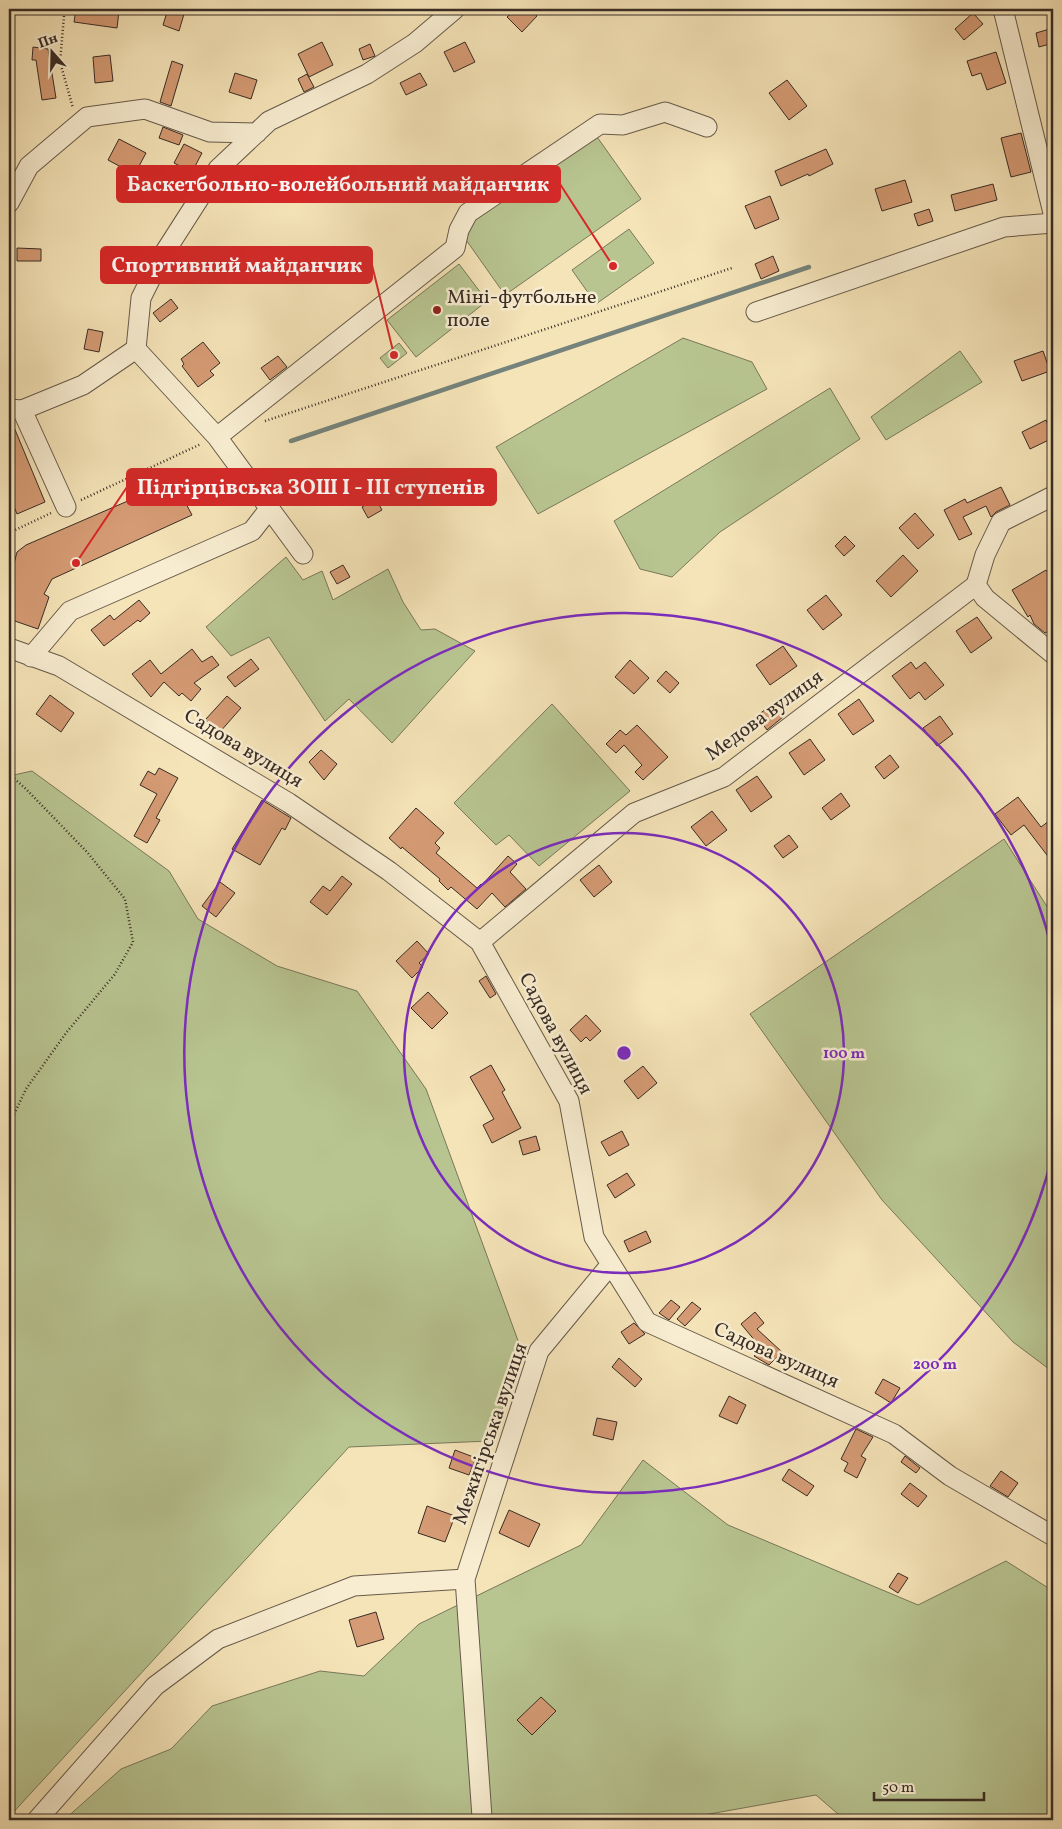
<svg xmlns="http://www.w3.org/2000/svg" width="1062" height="1829" viewBox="0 0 1062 1829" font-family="Vollkorn,serif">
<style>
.green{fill:#b8c591;stroke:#78785b}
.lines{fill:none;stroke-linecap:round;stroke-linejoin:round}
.stream{stroke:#75837c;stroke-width:4.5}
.building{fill:#d59b74;stroke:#382c25}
.minor-casing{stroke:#675a4a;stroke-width:21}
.path{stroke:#382c25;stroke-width:2.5;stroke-dasharray:1 2.5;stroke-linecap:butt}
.minor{stroke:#f8edd1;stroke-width:19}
.ring{fill:none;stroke:#7b2cbf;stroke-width:2.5}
.poi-dot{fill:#8f2418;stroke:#f8edd1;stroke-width:2}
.labels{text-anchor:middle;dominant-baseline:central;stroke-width:5;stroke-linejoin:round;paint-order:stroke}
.poi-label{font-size:20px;fill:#382c25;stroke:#f8edd1;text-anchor:start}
.street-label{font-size:20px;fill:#382c25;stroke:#f8edd1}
.centre{fill:#7b2cbf;stroke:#f8edd1;stroke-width:2.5}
.ring-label{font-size:15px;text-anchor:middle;font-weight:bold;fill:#7b2cbf;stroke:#f8edd1;stroke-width:5;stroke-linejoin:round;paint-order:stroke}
.leader{fill:none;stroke:#d62828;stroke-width:2}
.callout-dot{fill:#d62828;stroke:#f8edd1;stroke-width:2}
.callout{fill:#d62828;stroke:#d62828;stroke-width:2}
.callout-label{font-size:21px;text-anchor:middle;font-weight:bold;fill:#fff}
</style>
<rect width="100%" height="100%" fill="#f5e4b8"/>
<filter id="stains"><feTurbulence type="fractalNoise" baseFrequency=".004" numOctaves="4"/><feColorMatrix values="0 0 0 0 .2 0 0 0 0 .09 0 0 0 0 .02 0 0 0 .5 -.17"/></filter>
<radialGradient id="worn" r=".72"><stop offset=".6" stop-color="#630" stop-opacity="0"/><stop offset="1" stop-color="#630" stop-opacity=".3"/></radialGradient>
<path class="green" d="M595,134L641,199L505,295L459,230Z
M629,229L654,263L596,304L572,270Z
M459,264L487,301L416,357L387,320Z
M683,338L752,362L767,389L538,514L496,447Z
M399,343L407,353L388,368L380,358Z
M960,351L982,382L886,440L871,417Z
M830,388L860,439L720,532L672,577L640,569L614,521Z
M286,557L303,580L322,571L333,600L388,569L403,602L421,630L435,629L475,651L392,743L349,699L325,721L269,637L231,656L206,627Z
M552,704L630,791L539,866L509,835L496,845L454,803Z
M32,771L169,871L198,919L277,966L357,991L426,1089L524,1357L489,1441L349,1447L9,1817V776Z
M1004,839L1053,916V1372L1013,1342L882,1200L750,1014Z
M643,1460L728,1525L918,1605L1006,1561L1053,1591V1820H845L816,1795L687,1818L686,1820H64L121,1769L171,1749L212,1706L320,1671L364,1676L419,1624L581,1545Z"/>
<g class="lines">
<path class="stream" d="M291,441L809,267"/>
</g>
<path class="building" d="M76,9L119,11L117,28L74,22Z
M168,9L184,14L179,31L163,25Z
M516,9H529L537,16L522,32L507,17Z
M973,13L983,24L964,40L955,29Z
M1053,28V43L1039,47L1036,33Z
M322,42L333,65L309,77L298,54Z
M465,42L475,62L454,72L444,52Z
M370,44L375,56L363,60L359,49Z
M33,47L48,49L56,98L42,100L36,60H32Z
M996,52L1006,83L987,90L981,73L972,76L967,61Z
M110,55L113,81L95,83L93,57Z
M172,61L183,65L171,106L160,102Z
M235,73L257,80L251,99L229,92Z
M420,73L427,85L406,95L400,83Z
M307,74L314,87L304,92L298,79Z
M787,80L807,106L789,120L769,93Z
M163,127L183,135L179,145L159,138Z
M1021,133L1031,172L1011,177L1001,138Z
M119,139L146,153L130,183L117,176L121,167L108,160Z
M184,144L202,153L192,172L174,163Z
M826,149L833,164L809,176L808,174L781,186L775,171Z
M905,180L912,202L882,211L875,189Z
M993,184L997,200L955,211L951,195Z
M770,196L779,219L755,229L745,206Z
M929,209L933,221L918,226L914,214Z
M17,248L41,249V261H17Z
M773,256L779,271L761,279L755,264Z
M171,299L178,308L160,322L153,313Z
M88,329L103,332L99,352L84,349Z
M203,342L220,363L210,371L214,375L198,387L182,366L184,364L181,359Z
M1043,351L1050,371L1022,381L1014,361Z
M278,356L287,367L270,380L261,368Z
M9,420H11L45,502L17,514L9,494Z
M1046,420L1053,438L1030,449L1022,432Z
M174,481L192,515L52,579L44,594L49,597L38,629L9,619V583L17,552L26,545Z
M1001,487L1010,505L996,512L991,517L986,506L963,517L972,534L959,540L944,510L965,499L967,503Z
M376,499L382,510L368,518L362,507Z
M915,513L934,535L918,549L899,528Z
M845,536L855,546L844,556L835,546Z
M903,555L918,571L891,597L876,581Z
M343,565L350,577L337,584L330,572Z
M1046,570L1053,581V629L1045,633L1034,624L1030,615L1028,617L1012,590Z
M826,595L842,615L823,630L807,610Z
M139,600L150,613L140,622L138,620L104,646L91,630L110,615L114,620Z
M977,617L992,638L971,653L956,631Z
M783,646L797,666L770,685L756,665Z
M192,649L202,662L212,656L219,665L194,683L201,689L191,701L182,693L179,696L164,682L151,697L132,674L150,660L161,674Z
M251,659L259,669L235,687L227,677Z
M630,660L649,678L634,694L615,677Z
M911,662L916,669L925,662L944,685L925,700L919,692L910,699L892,676Z
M666,671L679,683L670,693L657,681Z
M50,695L74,713L61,732L36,714Z
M227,696L241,708L219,733L205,720Z
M859,699L874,721L853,735L838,714Z
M772,704L783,717L767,730L757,716Z
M940,716L953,734L937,746L923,728Z
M637,725L668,757L643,780L635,772L642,765L624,745L616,753L606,744L620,730L626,735Z
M810,739L825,760L804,775L789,753Z
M321,750L337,764L324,780L309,762Z
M890,755L899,767L884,779L875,767Z
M159,768L178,778L156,818L160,820L147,843L134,836L157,794L140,785L148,771L155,775Z
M757,776L772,797L751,812L736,790Z
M841,793L850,806L831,820L822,808Z
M1018,797L1041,827L1053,818V863L1024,825L1011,835L995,814Z
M262,800L291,818L285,830L282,828L260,865L232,849Z
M416,808L444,833L435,843L440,848L436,853L477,888L481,884L482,885L508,856L517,864L510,872L526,889L505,907L492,893L477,909L451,887L448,890L439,881L440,879L402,847L401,849L389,838Z
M712,811L727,830L706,846L691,827Z
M789,835L798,847L783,858L774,846Z
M599,865L612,882L594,897L580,880Z
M342,876L352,884L327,915L310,902L323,886L330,891Z
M220,882L235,893L216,917L202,906Z
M417,941L429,954L419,963L423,967L412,978L396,961Z
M486,976L496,994L490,998L479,981Z
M428,992L448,1013L432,1029L411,1008Z
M586,1015L601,1031L590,1041L586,1037L581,1042L570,1030Z
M491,1065L505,1090L502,1092L521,1128L492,1143L483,1125L494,1119L470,1077Z
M643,1066L657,1083L638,1099L624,1081Z
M622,1131L629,1145L609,1156L601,1142Z
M536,1136L540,1150L523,1155L519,1141Z
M627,1173L635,1185L615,1198L607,1185Z
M646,1231L651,1242L629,1252L624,1241Z
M671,1300L680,1307L669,1320L659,1313Z
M692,1302L701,1309L685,1326L677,1319Z
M755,1312L764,1323L757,1329L782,1352L769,1365L754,1356L762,1349L741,1324Z
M634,1323L645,1334L629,1344L621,1332Z
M619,1358L642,1379L635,1387L612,1367Z
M883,1379L900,1388L891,1403L875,1393Z
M729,1396L746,1405L737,1424L719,1416Z
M597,1418L617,1422L613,1440L593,1435Z
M856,1429L873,1437L861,1456L866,1459L857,1478L844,1471L848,1463L841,1459Z
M455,1450L476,1458L469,1475L449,1468Z
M905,1456L920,1468L916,1473L901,1462Z
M789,1469L814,1486L807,1496L782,1480Z
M1001,1471L1018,1483L1008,1497L990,1486Z
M910,1483L927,1496L918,1507L901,1494Z
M427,1506L455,1516L445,1542L418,1533Z
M509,1510L540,1524L529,1547L499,1533Z
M898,1573L908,1578L898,1593L889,1587Z
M376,1612L384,1639L357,1647L349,1620Z
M541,1697L556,1711L532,1735L517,1720Z"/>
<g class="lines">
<g class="minor-casing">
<path id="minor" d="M1003,9L1053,213
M9,203L29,166L87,117L145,109L210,132L257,133
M756,312L1004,227L1053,223
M136,349L217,437L303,554
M9,409L22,410L83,385L136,349L141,298L161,258L218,169L269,121L367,74L415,43L455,9
M22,410L66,507
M217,437L455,248L459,230L468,213L600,124L623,125L665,112L707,127
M1053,496L1001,522L985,555L976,585L985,598L1053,654
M9,648L59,666L289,803L389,871L480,942L569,1101L594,1237L647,1322L894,1434L950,1476L1053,1536
M31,657L70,611L252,531L270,508
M480,942L634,813L724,777L976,585
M37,1820L155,1686L218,1639L354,1586L465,1579
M484,1820L482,1817L465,1579L539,1351L611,1264"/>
</g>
<path class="path" d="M64,16L60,62L73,108
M265,421L732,268
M81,500L201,444
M9,533L51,513
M9,774L26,789L87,852L125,899L133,942L115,974L66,1033L26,1089L9,1125"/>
<use href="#minor" class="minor"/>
</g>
<g class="ring">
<circle cx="624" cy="1053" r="220"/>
<path d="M1053 1152A440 440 0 1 1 1053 954"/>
</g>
<circle class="poi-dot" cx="437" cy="310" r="5"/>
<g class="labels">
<g class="poi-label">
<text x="447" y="298">Міні-футбольне<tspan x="447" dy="23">поле</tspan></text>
</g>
<g class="street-label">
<text transform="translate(765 716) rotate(-36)">Медова вулиця</text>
<text transform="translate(243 749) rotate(31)">Садова вулиця</text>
<text transform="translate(555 1034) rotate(62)">Садова вулиця</text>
<text transform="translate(776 1356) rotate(24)">Садова вулиця</text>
<text transform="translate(491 1434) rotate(-71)">Межигірська вулиця</text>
</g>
</g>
<circle cx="624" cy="1053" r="8" class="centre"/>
<g class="ring-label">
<text x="844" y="1058">100 m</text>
<text x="935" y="1369">200 m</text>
</g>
<path class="leader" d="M613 266L560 184M394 355L372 265M76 563L127 487"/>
<g class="callout-dot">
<circle cx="613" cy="266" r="5"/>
<circle cx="394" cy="355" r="5"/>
<circle cx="76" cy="563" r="5"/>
</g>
<g class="callout">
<rect x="117" y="166" width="443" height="36" rx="5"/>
<rect x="101" y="247" width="271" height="36" rx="5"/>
<rect x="127" y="469" width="369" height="36" rx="5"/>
</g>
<g class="callout-label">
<text x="338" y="191">Баскетбольно-волейбольний майданчик</text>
<text x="237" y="272">Спортивний майданчик</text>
<text x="311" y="494">Підгірцівська ЗОШ І - ІІІ ступенів</text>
</g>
<rect width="1062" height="1829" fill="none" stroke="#f5e4b8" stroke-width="30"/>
<rect x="10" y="10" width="1042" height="1809" fill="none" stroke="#382c25" stroke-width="2.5"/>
<rect x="15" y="15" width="1032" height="1799" fill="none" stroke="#382c25"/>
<g transform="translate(52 52) rotate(340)" stroke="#f8edd1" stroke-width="4" paint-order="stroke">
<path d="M0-4L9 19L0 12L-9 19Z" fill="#382c25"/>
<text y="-8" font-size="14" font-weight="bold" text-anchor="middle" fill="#382c25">Пн</text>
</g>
<path d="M874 1792v8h110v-8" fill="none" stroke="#382c25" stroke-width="2.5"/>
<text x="882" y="1792" font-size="15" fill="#382c25" stroke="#f8edd1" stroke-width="4" paint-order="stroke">50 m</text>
<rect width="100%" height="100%" filter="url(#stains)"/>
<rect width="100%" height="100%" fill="url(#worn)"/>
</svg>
